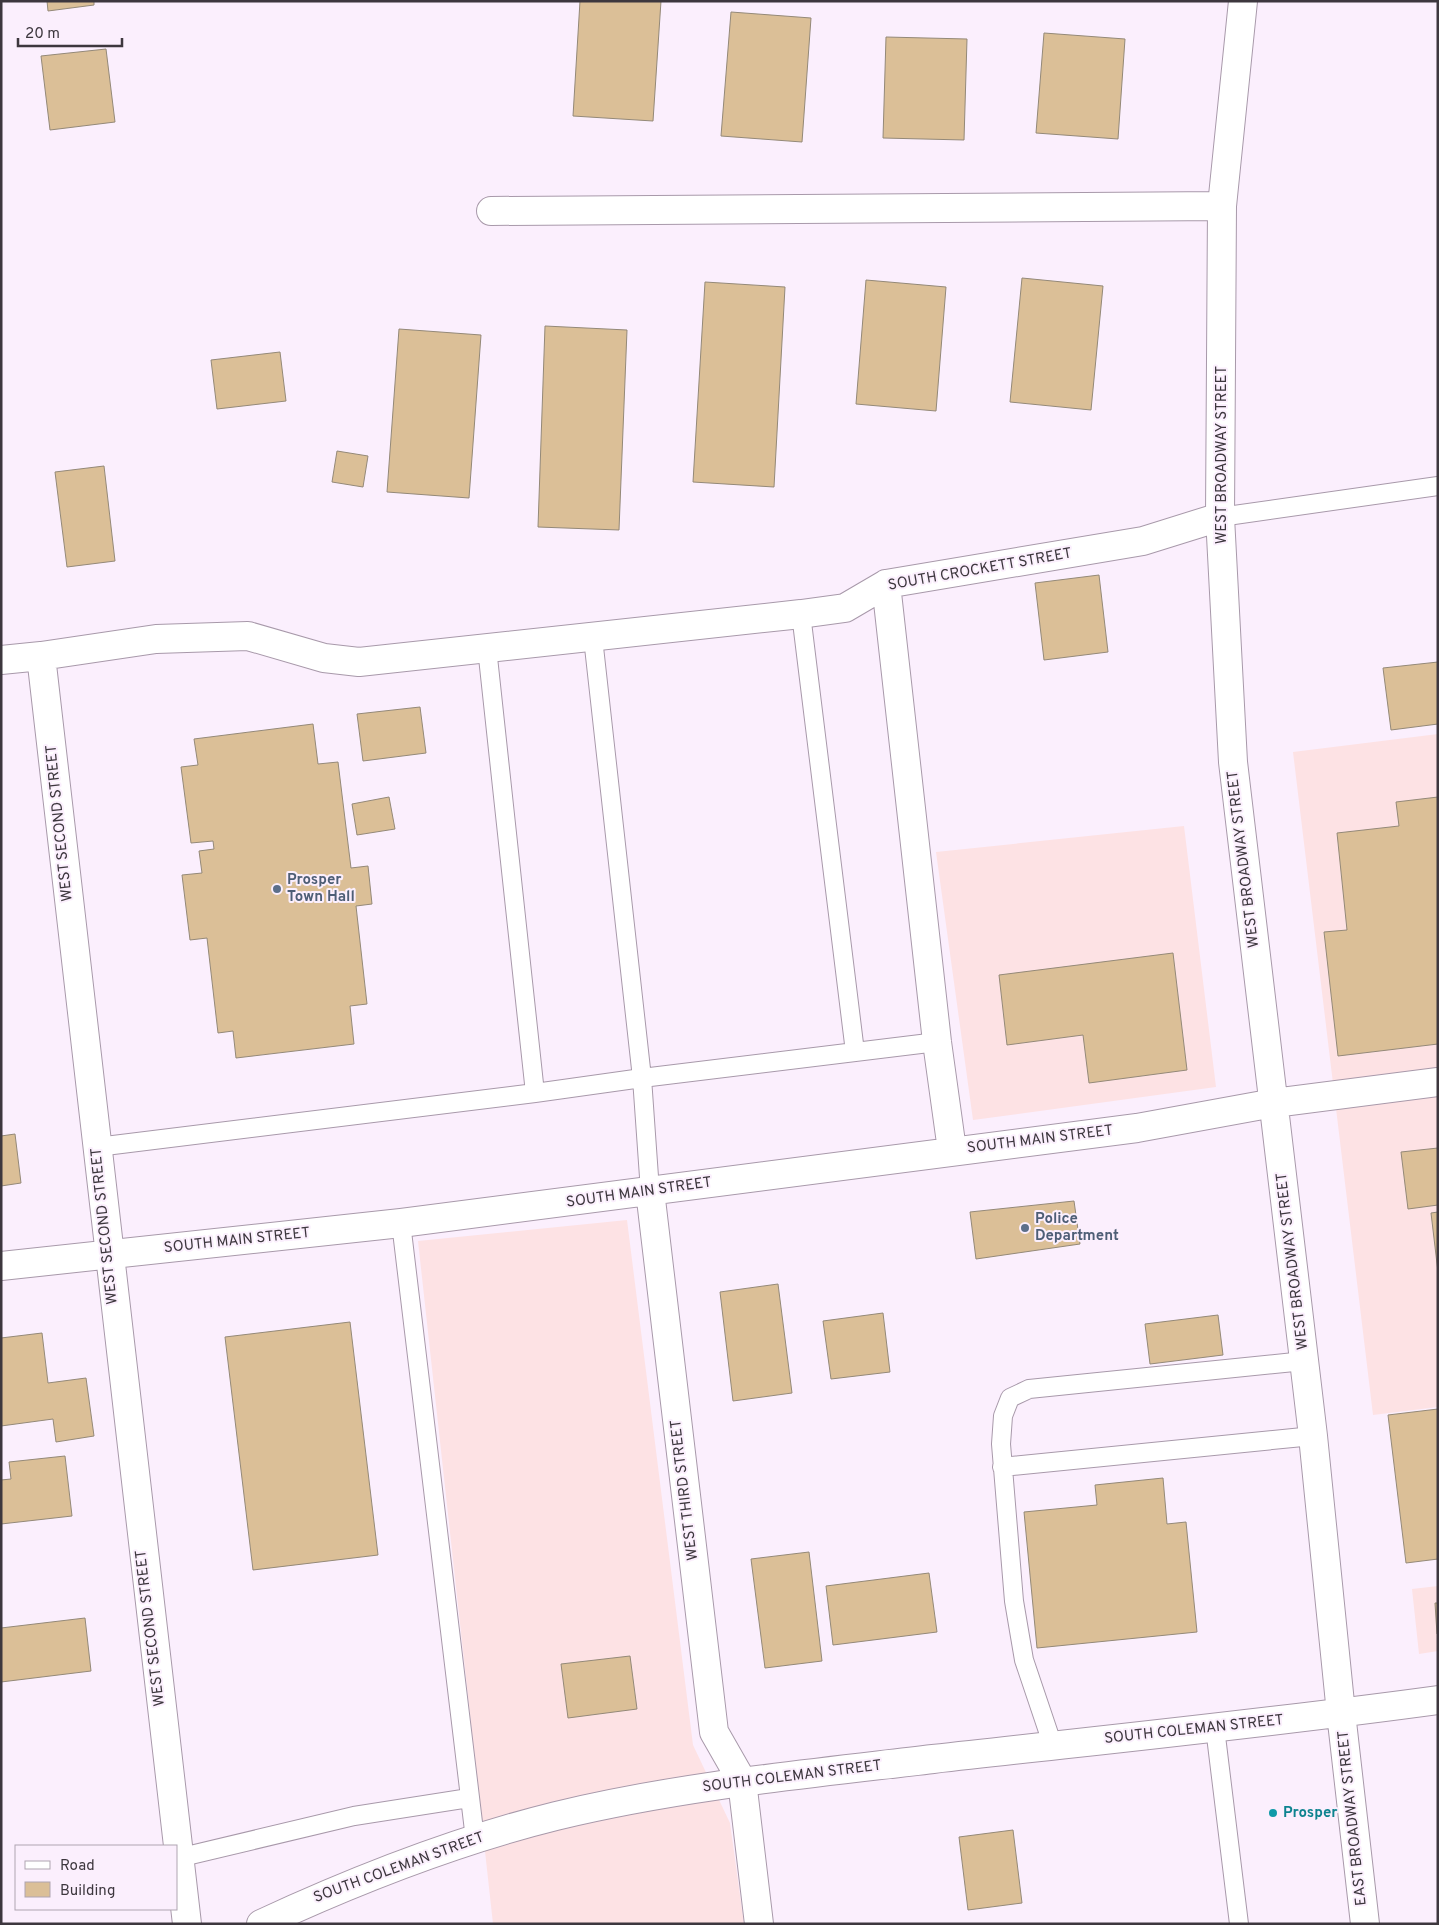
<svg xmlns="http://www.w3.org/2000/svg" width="1439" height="1925" viewBox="0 0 1439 1925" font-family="Overpass,sans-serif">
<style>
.commercial{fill:#fde2e4}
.building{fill:#dbbf97;stroke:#948978}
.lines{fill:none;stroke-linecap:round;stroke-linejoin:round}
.lane-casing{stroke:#a899aa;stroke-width:20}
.street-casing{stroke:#a899aa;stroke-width:30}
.secondary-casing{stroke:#a899aa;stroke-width:30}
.lane{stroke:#fff;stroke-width:18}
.street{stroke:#fff;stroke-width:28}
.secondary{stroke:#fff;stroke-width:28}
.service-dot{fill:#5c6f8a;stroke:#fbeffd;stroke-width:2}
.culture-dot{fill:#0f9aa8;stroke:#fbeffd;stroke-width:2}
.labels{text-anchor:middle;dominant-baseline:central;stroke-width:4;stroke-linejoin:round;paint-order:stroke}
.street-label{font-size:15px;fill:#3d373e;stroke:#fbeffd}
.service-label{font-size:15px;font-weight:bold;fill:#4e5e75;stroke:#fbeffd;text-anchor:start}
.culture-label{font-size:15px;font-weight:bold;fill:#0d838f;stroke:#fbeffd;text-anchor:start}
</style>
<rect width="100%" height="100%" fill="#fbeffd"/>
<path class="commercial" d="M1438,734V1407L1373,1415L1293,752Z
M1184,826L1216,1087L973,1120L936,852Z
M627,1220L693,1745L730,1823L744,1924H493L418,1241Z
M1438,1586V1651L1419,1654L1412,1589Z"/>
<path class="building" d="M47,1H94V5L48,11Z
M580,1H661L653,121L573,116Z
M731,12L811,18L802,142L721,136Z
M1044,33L1125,39L1118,139L1036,133Z
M886,37L967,39L964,140L883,138Z
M106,49L115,122L50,130L41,56Z
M1022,278L1103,286L1091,410L1010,402Z
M866,280L946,287L936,411L856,404Z
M705,282L785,287L774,487L693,482Z
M545,326L627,330L619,530L538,527Z
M399,329L481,335L469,498L387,492Z
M280,352L286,401L217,409L211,360Z
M337,451L368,456L363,487L332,482Z
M104,466L115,561L67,567L55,472Z
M1099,575L1108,652L1044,660L1035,583Z
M1438,662V724L1391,730L1383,668Z
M420,707L426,753L363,761L357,714Z
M313,724L318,764L338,762L351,868L368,866L372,904L356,906L367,1004L350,1006L354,1044L236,1058L233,1031L218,1033L207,938L190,940L182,875L202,873L199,851L214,849L213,841L191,843L181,767L198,765L194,739Z
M389,797L395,829L357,835L352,804Z
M1438,797V1044L1338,1056L1324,932L1347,930L1337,833L1399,826L1396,802Z
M1173,953L1187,1070L1089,1083L1083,1035L1007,1045L999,975Z
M15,1134L21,1183L1,1186V1136Z
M1438,1148V1205L1408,1209L1401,1152Z
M1074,1201L1080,1244L976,1259L970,1212Z
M1438,1212V1272L1431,1213Z
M778,1284L792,1393L733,1401L720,1292Z
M883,1313L890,1372L831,1379L823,1321Z
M1218,1315L1223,1355L1150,1364L1145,1324Z
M350,1322L378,1555L253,1570L225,1337Z
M42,1333L48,1383L86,1378L94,1436L56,1442L53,1419L1,1426V1338Z
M1438,1409V1559L1406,1563L1388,1415Z
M65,1456L72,1516L1,1524V1480L11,1479L9,1462Z
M1163,1478L1167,1524L1186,1522L1197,1632L1037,1648L1024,1512L1097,1505L1095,1485Z
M809,1552L822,1661L765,1668L751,1559Z
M929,1573L937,1632L833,1645L826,1586Z
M1435,1603H1438V1634H1437Z
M85,1618L91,1671L1,1682V1628Z
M630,1656L637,1709L568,1718L561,1664Z
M1013,1830L1022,1903L968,1910L959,1837Z"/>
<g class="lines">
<g class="lane-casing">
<path id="lane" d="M1220,517L1438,486
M801,614L855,1052
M487,648L535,1093
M97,1147L535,1093L642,1078L593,638
M650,1191L642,1078L937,1042
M401,1223L475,1839
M1002,1467L1313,1436
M1215,1728L1239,1924
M1053,1746L1024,1660L1014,1601L1001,1444L1003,1416L1010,1398L1029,1389L1304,1361
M178,1858L354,1816L469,1798"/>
</g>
<g class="street-casing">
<path id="street" d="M1243,1L1222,206L1220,517L1233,762L1313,1436L1341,1713
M491,211L1222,206
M886,584L937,1042L952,1150
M1,660L41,656
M650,1191L714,1732L742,1781L759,1924
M1,1266L401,1223L1137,1128L1274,1103L1438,1082
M187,1924L41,656L156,639L248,636L324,658L359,662L801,614L845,608L886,584L1143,541L1220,517"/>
</g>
<g class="secondary-casing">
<path id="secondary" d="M1341,1713L1365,1924
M261,1924C356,1880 455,1841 556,1816C680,1786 807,1774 933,1759C1101,1740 1270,1723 1438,1700"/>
</g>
<use href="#lane" class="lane"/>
<use href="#street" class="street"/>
<use href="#secondary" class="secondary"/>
</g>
<g class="service-dot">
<circle cx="277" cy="889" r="5"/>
<circle cx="1025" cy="1228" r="5"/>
</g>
<circle class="culture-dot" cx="1273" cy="1813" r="5"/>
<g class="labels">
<g class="street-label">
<text transform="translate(1222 455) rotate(-90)">WEST BROADWAY STREET</text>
<text transform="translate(980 570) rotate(-10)">SOUTH CROCKETT STREET</text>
<text transform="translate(60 823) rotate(-96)">WEST SECOND STREET</text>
<text transform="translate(1244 859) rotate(-97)">WEST BROADWAY STREET</text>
<text transform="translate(1040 1140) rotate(-7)">SOUTH MAIN STREET</text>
<text transform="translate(639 1193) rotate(-8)">SOUTH MAIN STREET</text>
<text transform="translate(105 1226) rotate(-96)">WEST SECOND STREET</text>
<text transform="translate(237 1241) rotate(-6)">SOUTH MAIN STREET</text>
<text transform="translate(1293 1261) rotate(-97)">WEST BROADWAY STREET</text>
<text transform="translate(685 1490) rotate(-97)">WEST THIRD STREET</text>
<text transform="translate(151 1628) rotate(-97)">WEST SECOND STREET</text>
<text transform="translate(1194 1730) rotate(-6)">SOUTH COLEMAN STREET</text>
<text transform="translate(792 1777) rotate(-7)">SOUTH COLEMAN STREET</text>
<text transform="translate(1353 1818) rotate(-96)">EAST BROADWAY STREET</text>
<text transform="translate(399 1868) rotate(-20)">SOUTH COLEMAN STREET</text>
</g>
<g class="service-label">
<text x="287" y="880">Prosper<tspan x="287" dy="17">Town Hall</tspan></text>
<text x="1035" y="1219">Police<tspan x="1035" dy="17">Department</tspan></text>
</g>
<g class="culture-label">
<text x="1283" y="1813">Prosper</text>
</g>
</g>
<rect width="1439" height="1925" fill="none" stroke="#3d373e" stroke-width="5"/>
<rect x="15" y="1845" width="162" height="65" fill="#fbeffd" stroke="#afa5b1"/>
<rect x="25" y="1861" width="25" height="8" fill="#ffffff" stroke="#afa5b1"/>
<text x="60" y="1870" font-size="15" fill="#3d373e">Road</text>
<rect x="25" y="1882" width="25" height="15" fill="#dbbf97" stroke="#afa5b1"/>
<text x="60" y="1895" font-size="15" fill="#3d373e">Building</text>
<path d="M18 38v8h104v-8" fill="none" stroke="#3d373e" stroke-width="2.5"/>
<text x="25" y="38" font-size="15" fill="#3d373e" stroke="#fbeffd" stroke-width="4" paint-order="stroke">20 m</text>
</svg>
